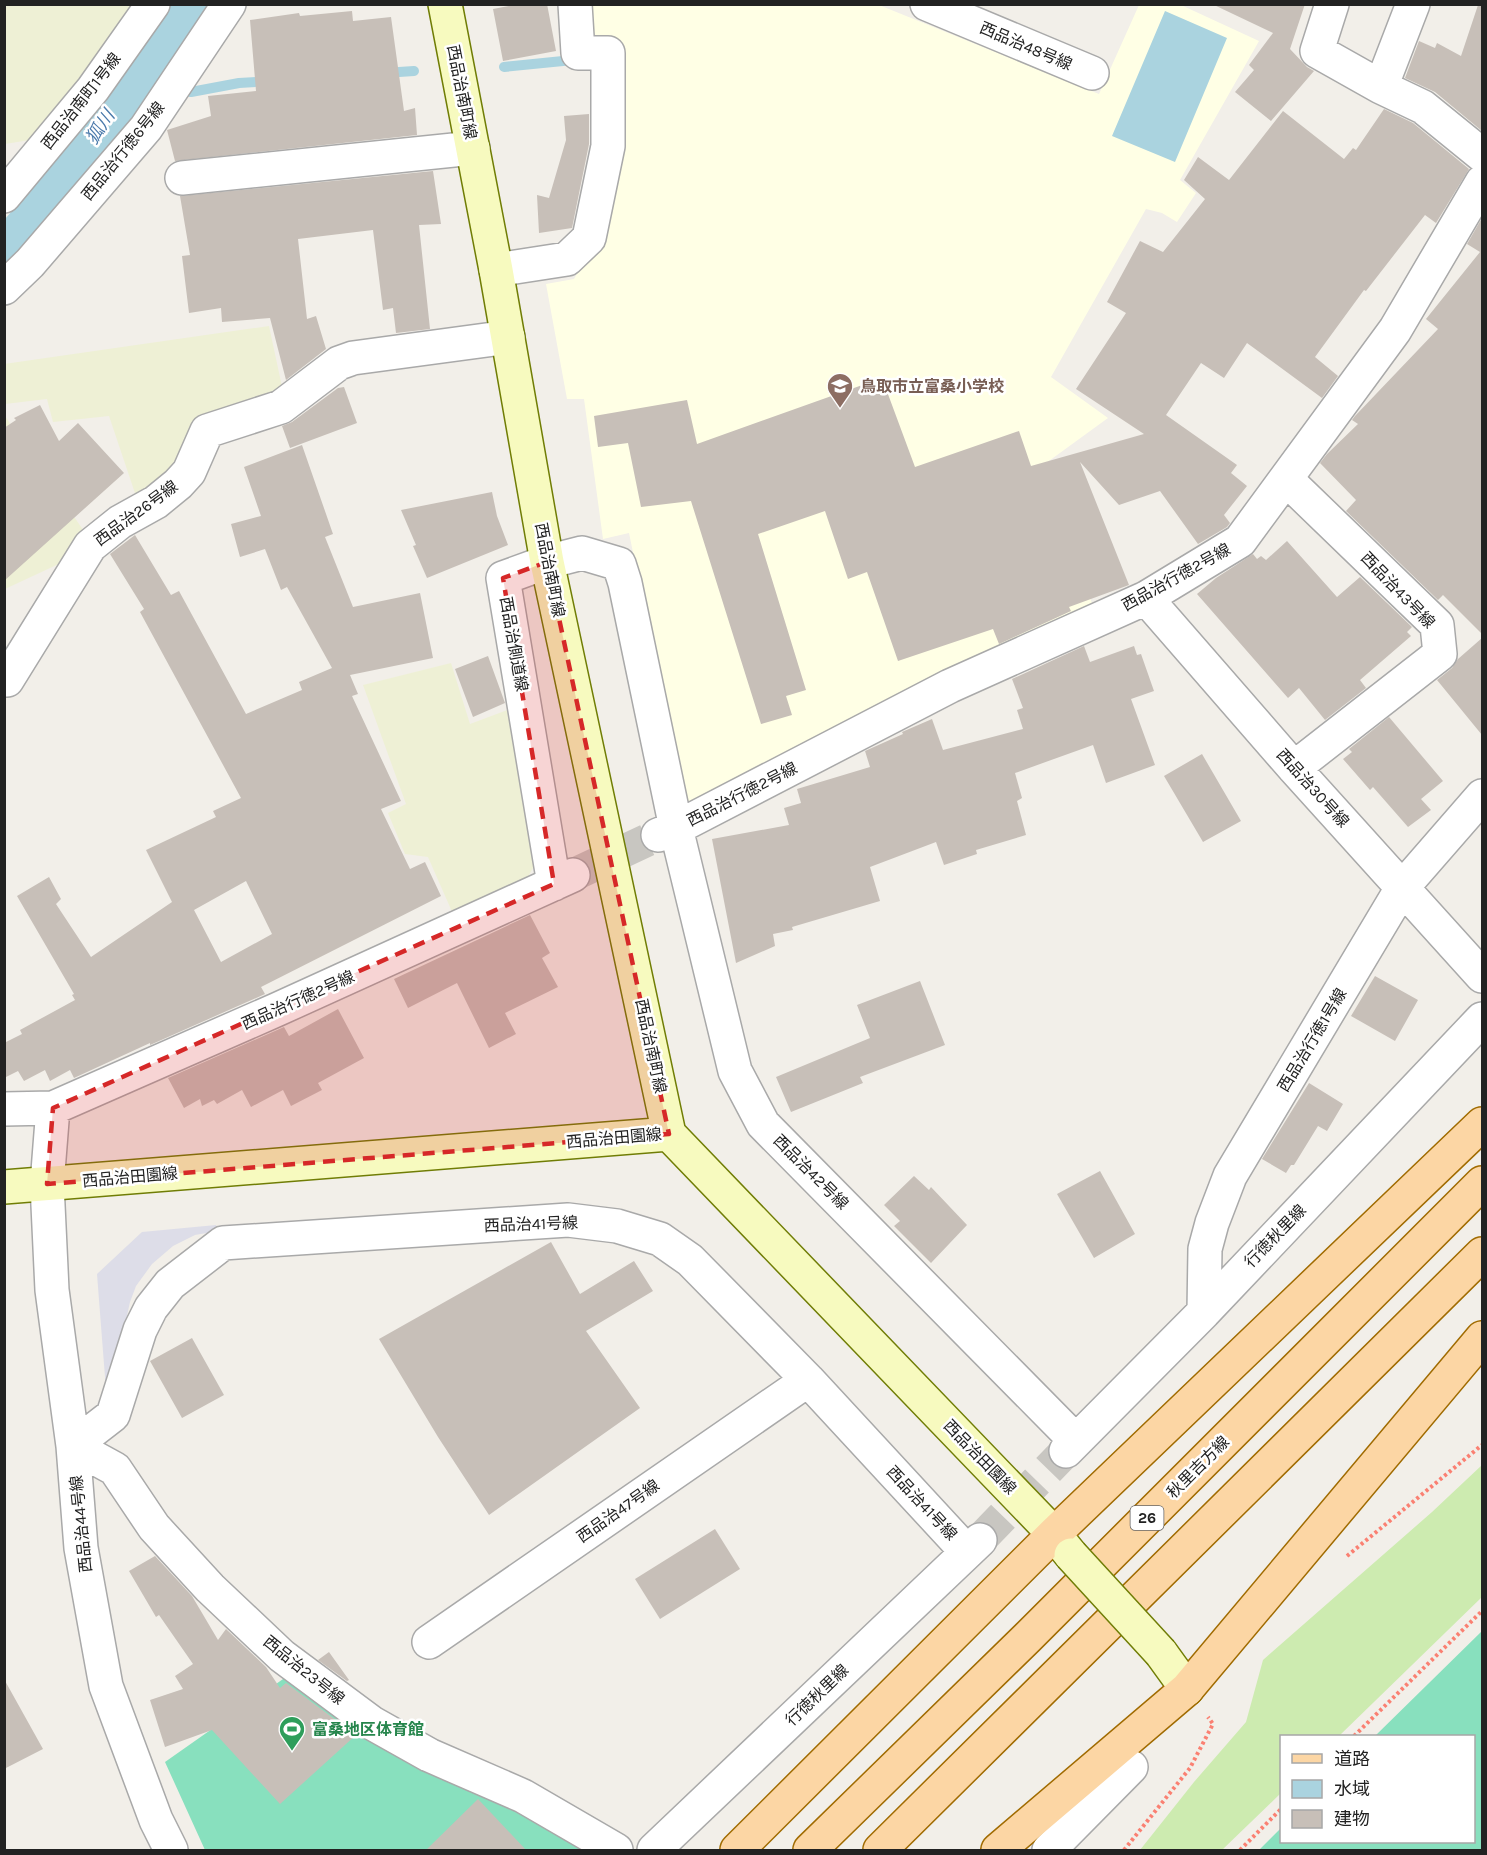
<svg xmlns="http://www.w3.org/2000/svg" width="1487" height="1855" viewBox="0 0 1487 1855" font-family="Karla,'Noto Sans JP',sans-serif">
<style>
.education{fill:#ffffe5}
.farmland{fill:#eef0d5}
.grass{fill:#cdebb0}
.pitch{fill:#88e0be}
.plaza{fill:#dddde8}
.water{fill:#aad3df}
.lines{fill:none;stroke-linecap:round;stroke-linejoin:round}
.stream{stroke:#aad3df;stroke-width:10}
.building{fill:#c7bfb8;fill-rule:evenodd}
.street-tunnel{stroke:#c8c6c1;stroke-width:33;stroke-dasharray:33 16;stroke-linecap:butt}
.street-casing{stroke:#a9a9a9;stroke-width:36}
.secondary-casing{stroke:#707d05;stroke-width:36}
.primary-casing{stroke:#a06b00;stroke-width:36}
.path{stroke:#fa8072;stroke-width:4;stroke-dasharray:3 3;stroke-linecap:butt}
.street{stroke:#fff;stroke-width:33}
.secondary{stroke:#f7fabf;stroke-width:33}
.primary{stroke:#fcd6a4;stroke-width:33}
.secondary-bridge-casing{stroke:#707d05;stroke-width:36;stroke-linecap:butt}
.secondary-bridge{stroke:#f7fabf;stroke-width:33}
.marked{fill:#d62828;fill-opacity:0.2;stroke:#d62828;stroke-width:4.5;stroke-dasharray:12 8;stroke-linejoin:round}
.labels{text-anchor:middle;dominant-baseline:central;stroke-width:5;stroke-linejoin:round;paint-order:stroke}
.shield{fill:#fff;stroke:#646464;stroke-width:1.5}
.shield-label{font-size:15px;font-weight:bold;fill:#222}
.street-label{font-size:16px;fill:#222;stroke:#fff}
.education-label{font-size:16px;font-weight:bold;fill:#785e54;stroke:#fff;text-anchor:start}
.leisure-label{font-size:16px;font-weight:bold;fill:#27864d;stroke:#fff;text-anchor:start}
.water-label{font-size:18px;font-style:italic;fill:#4a7aab;stroke:#fff}
</style>
<rect width="100%" height="100%" fill="#f2efe9"/>
<path class="education" d="M582,5H879L1099,94L1139,5H1181L1259,41L1180,180L1196,193L1177,222L1162,213L1146,209L1051,377L1108,418L1042,466L1093,606L685,806L629,533L603,539L584,399H567L546,284L574,279L596,239L615,143L590,48Z"/>
<path class="farmland" d="M4,5H133L122,24L36,139L5,144Z
M269,326L284,396L190,459L139,505L109,416L53,422L47,399L5,404L4,364Z
M5,416L90,540L78,555L5,589Z
M451,663L470,724L510,709L540,856L526,880L453,914L428,857L405,854L388,813L406,804L363,685Z"/>
<path class="grass" d="M1482,1465V1597L1339,1736H1282L1281,1793L1222,1850H1140L1194,1782L1246,1722L1263,1660L1432,1512Z"/>
<path class="pitch" d="M1482,1631V1850H1259L1281,1828L1282,1842H1474V1736H1375Z
M293,1672L596,1850H205L165,1762Z"/>
<path class="plaza" d="M216,1225L218,1231L195,1235L173,1246L152,1264L136,1286L130,1302L111,1388L106,1390L97,1274L142,1232Z"/>
<path class="water" d="M166,5H208C166,73 123,141 70,201C50,224 26,245 5,266V219L87,123L135,55Z
M1165,11L1227,38L1175,162L1112,136Z"/>
<g class="lines">
<path class="stream" d="M504,67L573,60
M384,73L414,71
M191,92L239,83L270,81"/>
</g>
<path class="building" d="M519,4H547L556,51L503,61L493,9Z
M1212,4H1305L1290,49L1307,67L1314,71L1271,121L1235,92L1254,70L1249,65L1273,33Z
M1478,5L1482,6V131L1435,92L1405,78L1419,41L1435,48L1437,43L1461,56Z
M352,11L353,21L391,17L404,111L415,108L417,135L175,161L167,130L211,116L208,96L256,91L250,20L299,13L300,16Z
M1384,109L1413,123L1469,169L1436,223L1425,215L1366,291L1364,290L1315,357L1338,376L1322,398L1247,343L1224,378L1201,363L1166,415L1237,465L1231,473L1247,486L1224,515L1230,523L1227,527L1198,544L1160,491L1119,505L1080,462L1129,585L1069,607L1071,611L999,644L993,629L898,661L867,572L848,579L825,511L758,534L806,690L786,696L792,715L761,724L691,501L641,507L628,443L598,447L594,416L687,400L697,444L882,378L915,467L1019,431L1031,466L1144,434L1076,389L1126,313L1107,302L1140,241L1163,252L1205,199L1184,180L1198,157L1229,180L1283,111L1344,159L1353,148L1356,150Z
M589,114V144L572,228L539,233L537,195L549,198L566,140L564,116Z
M433,171L441,224L419,225L430,329L396,333L393,308L383,310L373,230L298,239L307,319L316,316L326,349L286,380L270,318L222,322L221,308L189,313L182,256L190,255L180,196Z
M1482,218V634L1443,595L1438,600L1346,511L1356,500L1320,463L1327,454L1358,424L1352,420L1355,416L1438,329L1426,319L1480,252L1467,244Z
M344,387L357,423L290,448L282,426L292,422L338,388Z
M40,405L59,441L78,423L124,473L4,581V428L16,420L14,418Z
M302,445L333,534L325,537L353,607L420,593L433,658L350,675L358,694L352,696L401,801L381,809L410,869L425,862L441,896L261,987L265,994L150,1045V1043L74,1078L70,1070L50,1081L45,1070L24,1081L18,1071L4,1078V1043L22,1034L20,1030L75,1000L72,995L74,994L17,896L49,877L61,899L56,904L91,957L172,902L146,850L216,817L213,811L241,798L140,612L144,609L110,554L135,535L171,595L179,591L246,714L302,690L299,682L332,668L287,587L281,590L265,549L240,557L231,524L261,516L244,467ZM246,881L272,934L221,962L194,910Z
M492,492L497,516L508,545L427,578L413,546L416,545L401,510Z
M1287,541L1337,597L1360,577L1412,627L1407,632L1411,636L1360,680L1366,688L1325,720L1299,688L1288,698L1197,594L1216,578L1253,554L1257,559L1261,556L1266,560Z
M1482,638V735L1437,680L1452,668L1458,659Z
M1084,646L1090,662L1134,646L1137,655L1141,654L1154,691L1131,699L1155,765L1106,783L1093,745L1015,773L1022,798L1017,801L1026,835L976,850L977,854L944,865L936,842L870,867L880,901L792,927L793,930L773,934L775,946L736,963L712,839L789,825L784,808L801,803L797,789L870,767L865,751L903,734L902,732L932,719L943,750L1023,729L1017,710L1023,708L1012,679Z
M488,656L505,703L473,717L455,669Z
M1389,717L1443,781L1421,799L1431,810L1408,827L1373,787L1370,790L1343,759L1352,752L1349,749Z
M1202,754L1241,821L1203,842L1164,776Z
M530,915L550,953L542,958L558,987L505,1013L516,1034L489,1048L457,983L408,1008L394,979Z
M1375,976L1418,1000L1395,1041L1351,1016Z
M920,981L945,1045L860,1077L863,1083L791,1112L776,1077L870,1038L857,1005Z
M338,1009L364,1058L318,1083L322,1090L291,1106L283,1090L251,1107L242,1090L217,1104L214,1100L202,1106L200,1099L184,1108L168,1078L284,1027L289,1036Z
M1309,1083L1343,1104L1327,1131L1318,1126L1294,1165H1291L1286,1173L1262,1159Z
M1100,1171L1135,1234L1094,1258L1057,1194Z
M914,1176L929,1190L931,1187L967,1225L931,1263L894,1226L900,1221L884,1205Z
M551,1242L580,1294L634,1261L653,1291L586,1331L640,1408L489,1515L438,1437L379,1339Z
M192,1338L224,1395L182,1418L150,1361Z
M715,1529L740,1569L660,1619L635,1579Z
M155,1556L192,1596L218,1640L226,1629L266,1667L280,1688L286,1683L356,1735L280,1804L212,1730L165,1747L150,1700L183,1689L175,1676L193,1664L159,1615L156,1617L129,1571Z
M329,1652L349,1680L347,1681L318,1660Z
M4,1679L43,1749L4,1769Z
M478,1799L527,1851H425Z"/>
<g class="lines">
<path class="street-tunnel" d="M573,875L658,835
M980,1540L1066,1451"/>
<g class="street-casing">
<path id="street" d="M927,4L1092,73
M1332,4L1317,51L1381,87L1423,107L1482,155
M1381,87L1413,4
M182,178L473,148
M4,196L93,89L153,4
M496,270L567,259L589,238L608,146V53H578L575,4
M4,288L30,263L146,128L229,4
M1286,479L1437,625L1440,654L1294,768
M1146,598L1294,768L1482,976
M4,679L7,680L90,546L120,522L156,502L178,484L189,472L207,431L281,407L339,363L353,358L508,337
M658,835L676,828L950,686L1146,598L1240,541L1395,330L1482,182
M554,884L503,578L547,562L582,553L619,564L625,583L676,828L735,1071L763,1124L1076,1441
M53,1108L276,1010L573,875
M4,1109L53,1108L47,1184L52,1290L73,1446L81,1548L106,1686L156,1820L171,1850
M1204,1312L1205,1249L1212,1223L1230,1176L1402,888L1482,796
M1066,1451L1204,1312L1482,1019
M429,1642L808,1380
M616,1850L523,1796L429,1755L372,1723L282,1656L210,1588L154,1527L115,1469L73,1446L113,1415L140,1330L151,1308L170,1284L223,1243L568,1220L617,1226L660,1239L690,1260L808,1380L967,1552
M654,1850L980,1540
M1049,1850L1131,1767"/>
</g>
<g class="secondary-casing">
<path id="secondary" d="M445,4L496,270L547,562L669,1134
M4,1187L669,1134L1054,1534L1071,1555
M1161,1653L1187,1689"/>
</g>
<g class="primary-casing">
<path id="primary" d="M737,1850L1054,1534L1482,1124
M810,1850L1027,1638L1482,1183
M880,1850L1482,1254
M998,1850L1187,1689L1482,1338"/>
</g>
<path class="path" d="M1347,1556L1482,1445
M1354,1736L1482,1611
M1124,1850L1190,1768L1213,1724L1208,1717
M1240,1850L1282,1808"/>
<use href="#street" class="street"/>
<use href="#secondary" class="secondary"/>
<use href="#primary" class="primary"/>
<g class="secondary-bridge-casing">
<path id="secondary-bridge" d="M1071,1555L1161,1653"/>
</g>
<use href="#secondary-bridge" class="secondary-bridge"/>
</g>
<path class="marked" d="M547,562L669,1134L47,1184L53,1108L554,884L503,578Z"/>
<defs>
<g id="school-pin" transform="scale(1.35)"><path d="M0 17L-7.5 6A9.5 9.5 0 1 1 7.5 6Z" fill="#8d6e63" stroke="#fff"/><path d="M0-5L7-2L0 1L-7-2ZM-4 1L0 2.5L4 1V4Q0 6-4 4Z" fill="#fff"/></g>
<g id="stadium-pin" transform="scale(1.35)"><path d="M0 17L-7.5 6A9.5 9.5 0 1 1 7.5 6Z" fill="#2e9e5b" stroke="#fff"/><path d="M0-5a6.5 5 0 1 0 0 10a6.5 5 0 1 0 0-10ZM-3.5-1.8h7v3.6h-7Z" fill="#fff"/></g>
</defs>
<g fill-rule="evenodd">
<use href="#school-pin" x="840" y="386"/>
<use href="#stadium-pin" x="292" y="1729"/>
</g>
<g class="labels">
<rect class="shield" x="1130.5" y="1506" width="33" height="24" rx="4.5"/>
<g class="shield-label">
<text x="1147" y="1518">26</text>
</g>
<g class="street-label">
<text transform="translate(1026 46) rotate(23)">西品治48号線</text>
<text transform="translate(462 92) rotate(79)">西品治南町線</text>
<text transform="translate(81 101) rotate(-52)">西品治南町1号線</text>
<text transform="translate(123 151) rotate(-51)">西品治行徳6号線</text>
<text transform="translate(136 513) rotate(-36)">西品治26号線</text>
<text transform="translate(550 570) rotate(79)">西品治南町線</text>
<text transform="translate(1176 577) rotate(-29)">西品治行徳2号線</text>
<text transform="translate(1398 590) rotate(46)">西品治43号線</text>
<text transform="translate(514 644) rotate(80)">西品治側道線</text>
<text transform="translate(1313 788) rotate(48)">西品治30号線</text>
<text transform="translate(742 794) rotate(-27)">西品治行徳2号線</text>
<text transform="translate(298 1000) rotate(-24)">西品治行徳2号線</text>
<text transform="translate(1312 1040) rotate(-59)">西品治行徳1号線</text>
<text transform="translate(651 1046) rotate(78)">西品治南町線</text>
<text transform="translate(614 1138) rotate(-5)">西品治田園線</text>
<text transform="translate(811 1172) rotate(45)">西品治42号線</text>
<text transform="translate(130 1177) rotate(-5)">西品治田園線</text>
<text transform="translate(531 1224) rotate(-2)">西品治41号線</text>
<text transform="translate(1275 1236) rotate(-46)">行徳秋里線</text>
<text transform="translate(980 1457) rotate(46)">西品治田園線</text>
<text transform="translate(1198 1467) rotate(-45)">秋里吉方線</text>
<text transform="translate(922 1503) rotate(47)">西品治41号線</text>
<text transform="translate(618 1511) rotate(-35)">西品治47号線</text>
<text transform="translate(81 1524) rotate(-96)">西品治44号線</text>
<text transform="translate(304 1670) rotate(39)">西品治23号線</text>
<text transform="translate(817 1695) rotate(-44)">行徳秋里線</text>
</g>
<g class="education-label">
<text x="860" y="386">鳥取市立富桑小学校</text>
</g>
<g class="leisure-label">
<text x="312" y="1729">富桑地区体育館</text>
</g>
<g class="water-label">
<text transform="translate(100 127) rotate(-56)">狐川</text>
</g>
</g>
<rect width="1487" height="1855" fill="none" stroke="#222222" stroke-width="12"/>
<rect x="1280" y="1735" width="195" height="108" fill="#ffffff" stroke="#a7a7a7" stroke-width="1.5"/>
<rect x="1292" y="1754" width="30" height="9" fill="#fcd6a4" stroke="#a7a7a7" stroke-width="1.5"/>
<text x="1334" y="1765" font-size="18" fill="#222222">道路</text>
<rect x="1292" y="1780" width="30" height="18" fill="#aad3df" stroke="#a7a7a7" stroke-width="1.5"/>
<text x="1334" y="1795" font-size="18" fill="#222222">水域</text>
<rect x="1292" y="1810" width="30" height="18" fill="#c7bfb8" stroke="#a7a7a7" stroke-width="1.5"/>
<text x="1334" y="1825" font-size="18" fill="#222222">建物</text>
</svg>
